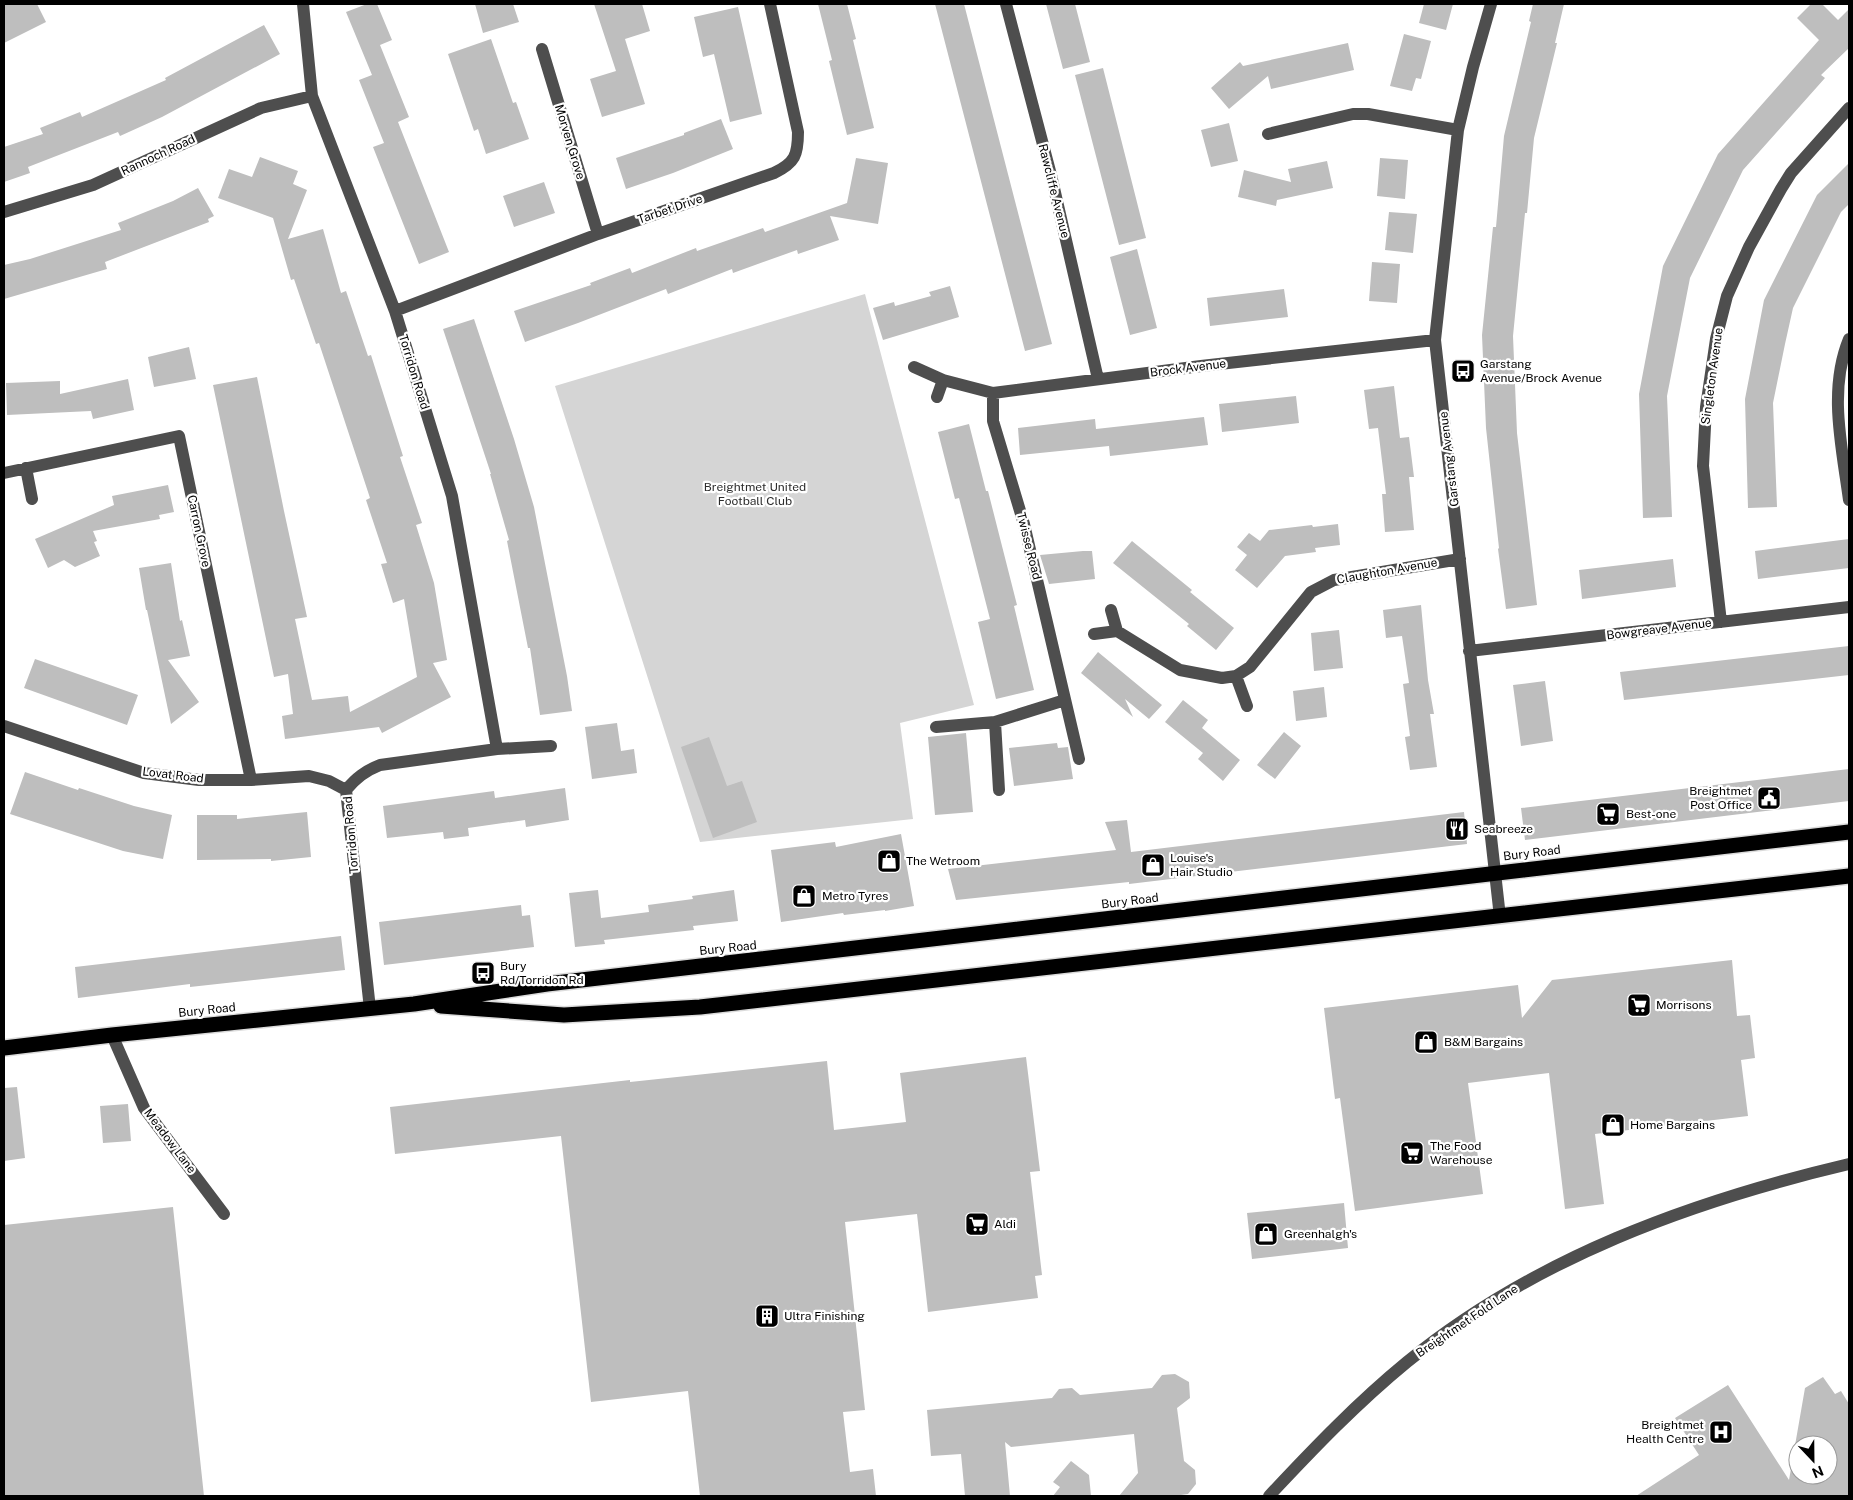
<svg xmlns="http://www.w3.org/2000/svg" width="1853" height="1500" viewBox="0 0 1853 1500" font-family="'Public Sans',sans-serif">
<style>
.green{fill:#d5d5d5}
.building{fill:#bebebe;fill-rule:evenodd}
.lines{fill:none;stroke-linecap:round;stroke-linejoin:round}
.highway-casing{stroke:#dbdbdb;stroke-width:18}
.minor{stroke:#4e4e4e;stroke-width:12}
.highway{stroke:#000;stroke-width:15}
.labels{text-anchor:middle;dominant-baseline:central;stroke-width:4.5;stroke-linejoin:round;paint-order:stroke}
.street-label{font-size:12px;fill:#000;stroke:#fff}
.poi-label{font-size:12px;fill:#000;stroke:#fff;text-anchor:start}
.park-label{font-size:12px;fill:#2c2c2c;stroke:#fff}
</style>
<rect width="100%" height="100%" fill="#fff"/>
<path class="green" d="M865,294L974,705L900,723L913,819L700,842L555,386Z"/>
<path class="building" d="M4,4H37L46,22L4,43Z
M367,4H377L392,40L380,45L409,117L398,122L449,252L419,264L373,147L384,143L359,80L372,75L346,12Z
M475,4H513L519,22L483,33Z
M594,4H642L650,31L625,39L645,104L602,117L590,79L616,71Z
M818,4H847L856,39L853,40L874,128L847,135L829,61L832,60Z
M935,4H964L1052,344L1025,351Z
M1046,4H1075L1090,62L1063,69Z
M1424,4H1453L1446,30L1419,23Z
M1533,4H1564L1555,43H1557L1534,138L1527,213H1525L1513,336L1517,433L1537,605L1506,609L1498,549L1499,548L1486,428L1482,335L1493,227H1496L1504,136L1531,22L1529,21Z
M1811,4H1822L1838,20L1849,9V48L1821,75L1825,78L1743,170L1690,278L1667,396L1672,517L1643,518L1639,394L1663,266L1718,154L1819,40L1797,18Z
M738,7L762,114L730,122L714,54L703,57L694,17Z
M264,25L280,54L162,117L120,136L118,132L28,167L30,173L4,182V147L43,134L40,128L80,112L82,117L166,80L165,78Z
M1404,34L1431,41L1421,79L1416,78L1412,91L1390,86Z
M491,39L513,103L516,102L529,139L486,154L478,129L474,131L448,54Z
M1348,43L1354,70L1271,89L1268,76L1229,109L1211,88L1240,62L1243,66Z
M1103,68L1146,238L1119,245L1075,75Z
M721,119L733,149L673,173L626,189L616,158L684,135V133Z
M1229,123L1238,161L1211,167L1201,130Z
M260,157L298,171L293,184L307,190L288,239L323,229L341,293L346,291L368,356L371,355L377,374L403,456L400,457L422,523L416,525L434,583L447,660L433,663L451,697L382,733L379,727L285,739L282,716L293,714L288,674L274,677L213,385L257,377L284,511L307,617L295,619L312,700L348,696L350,712L417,677L404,599L393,603L381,564L387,563L366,500L370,498L319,343L316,344L294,279L291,280L273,218L218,198L229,169L252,177Z
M856,158L888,163L878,224L830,216L839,240L798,254L797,250L733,273L732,269L668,294L666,289L578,323L525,342L514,311L591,285L590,283L630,268L632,273L696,248L697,251L763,228L765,232L847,203Z
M1380,158L1408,160L1405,199L1377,196Z
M1327,161L1333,188L1277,200L1276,206L1238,197L1244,170L1291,182L1288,169Z
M1849,163V204L1841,212L1793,308L1785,344L1773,403L1777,507L1748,508L1745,399L1764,300L1817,195Z
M544,182L555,213L514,227L503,196Z
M198,188L214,216L208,219L209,222L105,262L107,269L4,299V265L30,259L121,230L118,223L173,201Z
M1389,212L1417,214L1413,253L1385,250Z
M1137,249L1157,328L1130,335L1110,257Z
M1372,262L1400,264L1397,303L1369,301Z
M950,286L959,317L883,340L873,308L894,302L895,306L931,296L929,292Z
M1284,289L1288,317L1210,326L1207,298Z
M474,319L514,439L534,507L567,676L572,711L540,715L530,648H528L507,541L509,540L490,474H491L443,329Z
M189,347L196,379L154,387L148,357Z
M128,379L134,410L93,419L91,411L7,415L6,383L60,381V394Z
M1394,386L1400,438L1409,437L1414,477H1409L1414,530L1385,532L1382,494H1386L1378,428L1369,429L1364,390Z
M1296,396L1299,423L1222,432L1219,404Z
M1204,417L1208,445L1110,456L1109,446L1020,455L1018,428L1095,419L1096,429Z
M969,424L986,491H988L1017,605L1014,606L1034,690L996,699L978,622L990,619L959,498L955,499L938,432Z
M168,485L174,512L159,515L160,519L93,531L97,541L94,542L100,556L75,567L64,560L48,568L35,539L114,505L112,496Z
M1338,524L1340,545L1315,548L1316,552L1285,556L1257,588L1235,570L1247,555L1237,547L1249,533L1260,541L1269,530L1312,525L1313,527Z
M1849,539V568L1758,579L1755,551Z
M1132,541L1192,590L1190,592L1234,628L1216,650L1187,626L1189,624L1113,563Z
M1083,551H1092L1095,579L1049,584L1040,555Z
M1673,559L1676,587L1582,599L1579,570Z
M171,563L180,621L182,620L190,656L168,660L199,702L171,724L147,610H146L139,568Z
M1421,605L1428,680L1434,714H1430L1437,767L1410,770L1405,737L1410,736L1403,684L1409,683L1402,636L1386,638L1383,610Z
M1339,630L1343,668L1314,671L1311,633Z
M1849,646V675L1624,700L1620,672Z
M1098,652L1162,705L1149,719L1125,699L1133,717L1081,673Z
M35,659L138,695L127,725L24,688Z
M1545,681L1553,741L1521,746L1513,685Z
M1324,687L1327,717L1296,721L1293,691Z
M1183,700L1208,720L1202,728L1240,760L1223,781L1198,759L1203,753L1165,722Z
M617,723L621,751L634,749L637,773L592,779L585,727Z
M1284,732L1301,746L1275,779L1257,765Z
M966,733L973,812L935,815L928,737Z
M709,737L727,786L742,781L757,822L713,838L681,747Z
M1057,743L1058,748L1068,747L1073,779L1014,786L1009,748Z
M1849,769V801L1525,840L1521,808Z
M25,772L78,790L79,788L134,806L172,815L163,859L123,851L10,814Z
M565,788L569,820L526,827L525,820L468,828L469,836L444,839L443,832L387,838L383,806L494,791L495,798Z
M307,812L311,857L271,861V859L197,860V815H237V819Z
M1464,812L1467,844L1129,884V882L956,900L948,869L1116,850L1105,822L1127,820L1131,852Z
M901,834L914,906L885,911V910L844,915L843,913L781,922L771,850L835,842L836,847Z
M598,890L601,918L649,912L648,905L693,899L692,896L734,890L738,921L693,926L694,930L604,940L605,944L575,947L569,893Z
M521,905L522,916L530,915L534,947L384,965L379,922Z
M341,936L345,970L190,987V984L78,998L75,967Z
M1732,960L1737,1016L1750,1015L1755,1058L1741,1060L1748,1116L1595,1134L1604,1204L1565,1209L1549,1073L1468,1083L1483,1194L1355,1211L1340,1098L1335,1099L1324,1008L1518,985L1522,1018L1552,980Z
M1026,1057L1040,1171L1030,1172L1042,1275L1035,1276L1038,1298L928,1312L917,1214L845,1222L865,1410L843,1412L850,1472L873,1469L876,1496H700L688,1391L591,1402L561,1136L395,1154L390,1107L630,1080V1082L827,1061L834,1130L906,1122L900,1073Z
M17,1087L25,1158L4,1161V1088Z
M128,1104L131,1141L103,1143L100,1106Z
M1344,1203L1348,1248L1252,1259L1247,1213Z
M173,1207L204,1496H4V1225Z
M1175,1374L1189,1382L1190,1398L1177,1408L1184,1461L1195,1470L1196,1484L1188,1494L1174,1496H1119L1138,1473L1134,1434L1011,1447L1005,1442L1010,1496H965L961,1454L931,1456L927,1410L1052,1398L1059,1389L1072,1388L1080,1395L1152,1388L1162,1375Z
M1823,1377L1835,1394L1841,1391L1849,1404V1496H1636L1699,1455L1675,1418L1728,1385L1789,1480L1805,1388ZM1798,1445H1828V1475H1798Z
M1071,1461L1089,1475L1091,1496H1053L1060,1487L1053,1482Z"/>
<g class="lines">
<g class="highway-casing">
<path id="highway" d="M441,1006L564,1015L700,1007L1849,876
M4,1048L112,1035L414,1004L547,984L1849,832"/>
</g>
<path class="minor" d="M303,4L312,96L395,311L452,496L497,749
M1006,4L1051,175L1098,379
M1491,4L1473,67L1458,130L1435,340L1500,917
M542,49L598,234
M1268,134L1353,114H1368L1458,130
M4,212L93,185L261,108L312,96
M395,311L598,234L774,173C795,163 798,155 798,132L770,4
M1849,339C1828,390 1842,447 1849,500
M914,367L943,380L993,393L1201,366L1435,340
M993,393V421L1024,524L1079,759
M937,397L943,380
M26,468L32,499
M4,473L179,436L251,780
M1111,610L1117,631L1180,670L1222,678L1236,676L1250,667L1311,592L1334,580L1460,559
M1721,622L1703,466L1706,407L1716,339L1727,296L1749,247L1781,189L1791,173L1849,108
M1094,634L1117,631
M1469,651L1849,607
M1236,676L1247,706
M995,722L999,790
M4,726L144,773L199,780H251L309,776L329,781L346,790
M936,727L995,722L1065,700
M370,1009L346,790C356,778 365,771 380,765L497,749L551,746
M112,1035L144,1108L224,1214
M1269,1496C1313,1449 1357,1403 1407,1362C1534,1258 1692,1201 1849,1164"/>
<use href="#highway" class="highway"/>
</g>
<defs>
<g id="bus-square" transform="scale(1.25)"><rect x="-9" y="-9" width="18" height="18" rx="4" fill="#000" stroke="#fff"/><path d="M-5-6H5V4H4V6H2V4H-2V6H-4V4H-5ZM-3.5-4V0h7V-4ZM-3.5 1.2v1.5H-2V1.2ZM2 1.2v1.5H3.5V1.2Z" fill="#fff"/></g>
<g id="civic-square" transform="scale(1.25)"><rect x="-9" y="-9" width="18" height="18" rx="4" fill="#000" stroke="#fff"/><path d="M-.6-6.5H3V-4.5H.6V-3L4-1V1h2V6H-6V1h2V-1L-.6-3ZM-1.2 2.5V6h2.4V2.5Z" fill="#fff"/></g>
<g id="supermarket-square" transform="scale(1.25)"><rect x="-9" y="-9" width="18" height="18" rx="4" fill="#000" stroke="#fff"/><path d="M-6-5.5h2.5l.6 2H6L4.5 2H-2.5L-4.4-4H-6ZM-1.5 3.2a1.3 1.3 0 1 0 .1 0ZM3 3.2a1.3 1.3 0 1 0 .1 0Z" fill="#fff"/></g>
<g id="restaurant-square" transform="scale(1.25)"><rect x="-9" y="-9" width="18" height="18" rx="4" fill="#000" stroke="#fff"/><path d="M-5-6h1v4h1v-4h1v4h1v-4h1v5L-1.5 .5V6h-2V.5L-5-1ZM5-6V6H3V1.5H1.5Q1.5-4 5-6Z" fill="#fff"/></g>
<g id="shop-square" transform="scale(1.25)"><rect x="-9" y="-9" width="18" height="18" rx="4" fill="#000" stroke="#fff"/><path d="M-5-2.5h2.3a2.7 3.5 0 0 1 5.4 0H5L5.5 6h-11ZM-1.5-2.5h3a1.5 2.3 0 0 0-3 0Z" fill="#fff"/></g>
<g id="building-square" transform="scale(1.25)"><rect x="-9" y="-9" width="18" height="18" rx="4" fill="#000" stroke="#fff"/><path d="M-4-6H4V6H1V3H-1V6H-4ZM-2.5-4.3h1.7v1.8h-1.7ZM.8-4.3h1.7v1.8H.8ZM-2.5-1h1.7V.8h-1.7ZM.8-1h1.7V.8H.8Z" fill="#fff"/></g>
<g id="hospital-square" transform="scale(1.25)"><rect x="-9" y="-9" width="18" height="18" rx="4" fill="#000" stroke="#fff"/><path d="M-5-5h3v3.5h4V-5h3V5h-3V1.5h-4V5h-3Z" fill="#fff"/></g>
</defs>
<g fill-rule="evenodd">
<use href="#bus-square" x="1463" y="371"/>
<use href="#civic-square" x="1769" y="798"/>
<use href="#supermarket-square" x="1608" y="814"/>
<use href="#restaurant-square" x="1457" y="829"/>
<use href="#shop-square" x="889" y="861"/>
<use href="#shop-square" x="1153" y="865"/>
<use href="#shop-square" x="804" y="896"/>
<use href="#bus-square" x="483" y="973"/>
<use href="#supermarket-square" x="1639" y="1005"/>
<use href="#shop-square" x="1426" y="1042"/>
<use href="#shop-square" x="1613" y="1125"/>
<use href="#supermarket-square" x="1412" y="1153"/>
<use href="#supermarket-square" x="977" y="1224"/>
<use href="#shop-square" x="1266" y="1234"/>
<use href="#building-square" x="767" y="1316"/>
<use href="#hospital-square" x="1721" y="1432"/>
</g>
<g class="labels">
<g class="street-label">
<text transform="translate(570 142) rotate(73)">Morven Grove</text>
<text transform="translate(158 155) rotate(-25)">Rannoch Road</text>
<text transform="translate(1054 191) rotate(76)">Rawcliffe Avenue</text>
<text transform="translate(670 209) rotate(-19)">Tarbet Drive</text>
<text transform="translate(1188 368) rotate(-7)">Brock Avenue</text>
<text transform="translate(414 372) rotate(73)">Torridon Road</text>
<text transform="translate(1712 376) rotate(-82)">Singleton Avenue</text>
<text transform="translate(1449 459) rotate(-97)">Garstang Avenue</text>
<text transform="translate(199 531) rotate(78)">Carron Grove</text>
<text transform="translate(1029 546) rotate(76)">Twisse Road</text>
<text transform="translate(1387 571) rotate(-10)">Claughton Avenue</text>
<text transform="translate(1659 629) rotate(-7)">Bowgreave Avenue</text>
<text transform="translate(173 775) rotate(7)">Lovat Road</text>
<text transform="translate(351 835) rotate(-95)">Torridon Road</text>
<text transform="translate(1532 853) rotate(-7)">Bury Road</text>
<text transform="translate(1130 901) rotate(-7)">Bury Road</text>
<text transform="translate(728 948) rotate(-6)">Bury Road</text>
<text transform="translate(207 1010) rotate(-6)">Bury Road</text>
<text transform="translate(170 1141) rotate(53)">Meadow Lane</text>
<text transform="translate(1467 1321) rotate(-34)">Breightmet Fold Lane</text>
</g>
<g class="poi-label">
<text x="1480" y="364">Garstang<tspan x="1480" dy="14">Avenue/Brock Avenue</tspan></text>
<text x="1752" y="791" text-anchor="end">Breightmet<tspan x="1752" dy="14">Post Office</tspan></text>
<text x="1626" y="814">Best-one</text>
<text x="1474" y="829">Seabreeze</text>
<text x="1170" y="858">Louise's<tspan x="1170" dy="14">Hair Studio</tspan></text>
<text x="906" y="861">The Wetroom</text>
<text x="822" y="896">Metro Tyres</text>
<text x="500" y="966">Bury<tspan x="500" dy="14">Rd/Torridon Rd</tspan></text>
<text x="1656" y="1005">Morrisons</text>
<text x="1444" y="1042">B&amp;M Bargains</text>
<text x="1630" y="1125">Home Bargains</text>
<text x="1430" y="1146">The Food<tspan x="1430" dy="14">Warehouse</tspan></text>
<text x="994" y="1224">Aldi</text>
<text x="1284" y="1234">Greenhalgh's</text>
<text x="784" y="1316">Ultra Finishing</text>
<text x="1704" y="1425" text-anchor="end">Breightmet<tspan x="1704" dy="14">Health Centre</tspan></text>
</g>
<g class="park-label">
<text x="755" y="487">Breightmet United<tspan x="755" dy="14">Football Club</tspan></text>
</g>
</g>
<rect width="1853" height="1500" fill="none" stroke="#000000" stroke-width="10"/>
<g transform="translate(1813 1460) rotate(158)"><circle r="24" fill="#ffffff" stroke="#999999"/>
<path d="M0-4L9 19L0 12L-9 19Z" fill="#000000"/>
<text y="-8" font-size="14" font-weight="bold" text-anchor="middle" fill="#000000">N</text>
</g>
</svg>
